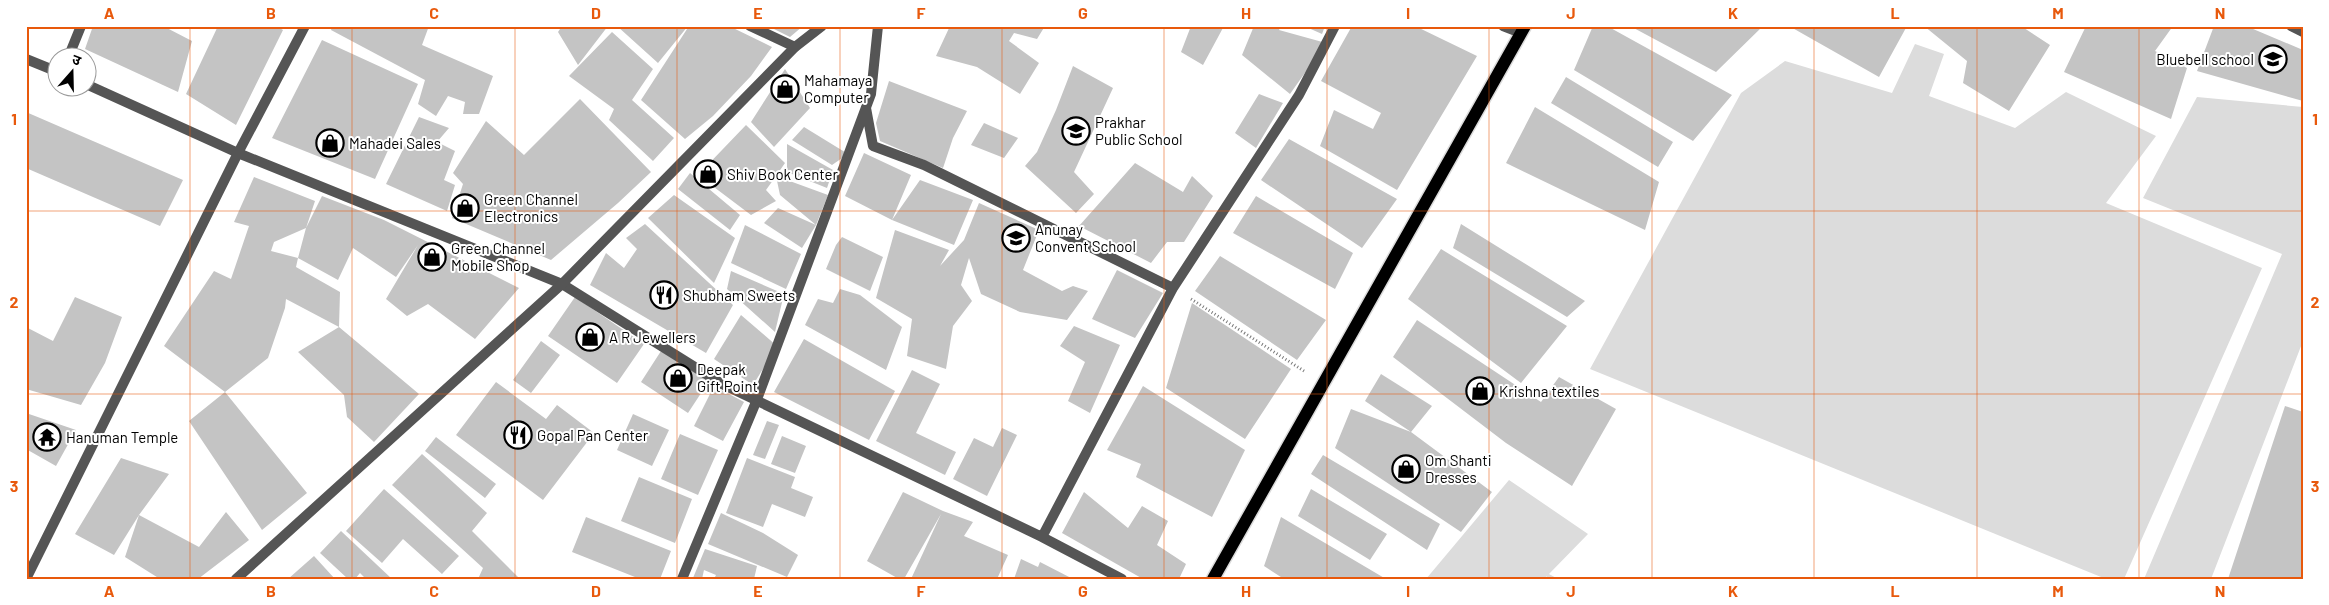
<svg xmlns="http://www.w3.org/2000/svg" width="2329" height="605" viewBox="0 0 2329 605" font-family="Barlow,'Noto Sans Devanagari',sans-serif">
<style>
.green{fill:#dcdcdc}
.building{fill:#c4c4c4;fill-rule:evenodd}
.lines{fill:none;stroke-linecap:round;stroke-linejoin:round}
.primary-casing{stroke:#dbdbdb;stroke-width:15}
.path{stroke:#777;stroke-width:3;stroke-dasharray:1 2.5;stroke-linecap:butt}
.minor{stroke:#555;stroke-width:10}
.tertiary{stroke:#555;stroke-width:10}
.primary{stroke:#000;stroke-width:12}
.grid{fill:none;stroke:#e8590c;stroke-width:1;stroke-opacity:0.55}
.labels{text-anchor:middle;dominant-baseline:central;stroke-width:4;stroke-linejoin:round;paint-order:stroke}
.poi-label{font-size:15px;fill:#000;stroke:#fff;text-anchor:start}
.neatline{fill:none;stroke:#e8590c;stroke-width:2}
.grid-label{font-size:16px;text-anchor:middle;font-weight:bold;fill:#e8590c}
</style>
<rect width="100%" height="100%" fill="#fff"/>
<path class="green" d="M1915,44L1944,54L1929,96L2015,128L2066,92L2156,136L2106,203L2262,268L2124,579H2106L1590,369L1741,93L1785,61L1892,93Z
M2197,97L2303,107V341L2211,579H2144L2282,254L2143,198Z
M1509,480L1588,534L1549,574L1558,579H1546L1547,576L1544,579H1426Z"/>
<path class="building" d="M93,26H163L192,41L178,92L85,49Z
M218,26H276L283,30L236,125L186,94Z
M332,26H429L422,45L493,76L479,114H463L465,102L448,96L436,116L418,104L425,80L331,30Z
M562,26H608L578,65L558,32Z
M617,26H688L658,63Z
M689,26H729L772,47L751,76L713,116L685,139L641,100Z
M768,26H803L790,37Z
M950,26H1045L1037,39L1014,33L1009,41L1039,63L1020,94L977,67L936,56Z
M1191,26H1224L1203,65L1181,52Z
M1254,26H1281L1279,30L1326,43L1290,94L1242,55Z
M1304,26H1325L1322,34Z
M1352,26H1415L1477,56L1397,190L1320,146L1334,110L1373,129L1381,113L1321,81Z
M1593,26H1607L1732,95L1693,141L1574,70Z
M1630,26H1763L1716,72Z
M1789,26H1907L1879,77Z
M1924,26H2021L2050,45L2009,111L1963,83L1967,61Z
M2086,26H2173L2155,51L2187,68L2171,119L2064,72Z
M2214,26H2246L2303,50V101L2197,71Z
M612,32L653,69L632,100L674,138L653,161L609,120L614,109L569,76Z
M322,40L418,84L375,179L272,138Z
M1073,66L1113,88L1074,172L1094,194L1076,213L1025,166L1037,152L1056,110Z
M785,69L810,108L774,147L751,122Z
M1566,77L1673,142L1658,167L1551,103Z
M889,81L967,111L953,138L943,168L880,141L876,123Z
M1259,94L1283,103L1256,148L1235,133Z
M580,99L651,172L618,203L551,260L452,218L463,184L453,173L486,121L524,155Z
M1535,107L1659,182L1645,230L1506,163Z
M26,112L183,180L160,226L26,168Z
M419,117L449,128L437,142L455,151L444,180L455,185L447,211L386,184Z
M984,123L1018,138L1004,158L971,145Z
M746,125L785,163L776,176L828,195L816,225L780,195L776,176L766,190L776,201L751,215L698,175Z
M804,127L848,154L832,165L792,140Z
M1289,139L1397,199L1362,248L1261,180Z
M787,144L833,170L827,188L787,172Z
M864,153L911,175L892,220L920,180L973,200L954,245L892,220L845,196Z
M1135,163L1183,192L1192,176L1213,196L1184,242H1167L1151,263L1079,226Z
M690,173L740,215L730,230L678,189Z
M254,177L315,201L306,228L322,196L384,220L519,288L475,339L428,304L407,316L386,299L418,245L396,277L353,248L338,280L298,258L296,267L340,292L339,327L419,394L374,442L347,417L344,395L298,352L339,327L286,299L285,308L268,358L225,392L307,493L262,530L189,421L225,392L164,346L214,271L231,279L249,226L234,222ZM306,228L298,258L271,251L274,242Z
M674,195L735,238L714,283L648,218Z
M1256,196L1353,253L1335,289L1233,233Z
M979,203L1039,230L1023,270L1062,291L1073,286L1088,291L1067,320L1020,312L981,294L969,258L961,285L972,301L953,326L946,369L907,356L912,319L876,298L895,230L949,250L940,266L964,240Z
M778,208L816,225L802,248L764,223Z
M645,224L733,305L706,353L590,285L606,253L624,268L637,249L626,238Z
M1461,224L1585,301L1567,317L1453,248Z
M745,225L801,254L786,289L731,263Z
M842,237L883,257L870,291L826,269L836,245Z
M1441,249L1567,326L1521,383L1408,299Z
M1220,256L1326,320L1297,360L1195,291Z
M1117,270L1163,293L1135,338L1092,319Z
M731,271L784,294L775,332L727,289Z
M840,289L860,295L902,327L886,370L805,325L818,299L833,303Z
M75,297L122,317L105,363L81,405L26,389V327L53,341Z
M575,297L644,344L617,383L548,336Z
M1192,303L1291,369L1245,439L1166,388Z
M741,315L777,346L753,385L714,359Z
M1417,320L1541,402L1559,377L1616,409L1572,486L1506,443L1393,357Z
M1074,326L1120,345L1090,413L1068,401L1085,362L1060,346Z
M804,339L895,391L869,440L774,392Z
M541,341L560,355L531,393L513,380Z
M661,351L709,381L688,413L641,382Z
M912,370L940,384L916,433L956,452L945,475L876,441Z
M1381,374L1432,406L1411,432L1365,401Z
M496,382L546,419L557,405L594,433L543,500L456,435Z
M714,386L744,402L723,441L694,426Z
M1143,386L1245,450L1212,517L1136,477L1141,464L1107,450Z
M2285,406L2303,412V579H2228Z
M1351,409L1411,432L1492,492L1461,532L1335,448Z
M26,413L76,430L56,466L26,449Z
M633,414L669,430L652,466L617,450Z
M767,421L779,425L765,459L753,455Z
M1002,428L1017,435L987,496L953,479L974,438L993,447Z
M680,434L718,450L698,495L661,479Z
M782,436L806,446L795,473L771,464Z
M436,437L496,484L485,498L425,451Z
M422,454L487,513L472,531L520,579H478L483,568L392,485Z
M1323,455L1440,524L1427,550L1311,474Z
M121,458L169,474L139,515L199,547L226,512L249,540L198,579H160L125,557L139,515L114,555L75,534Z
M747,458L795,477L791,488L813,497L805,517L772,504L763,527L726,513Z
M639,477L692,499L675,543L621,521Z
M384,489L459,556L442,574L403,539L382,563L346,531Z
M1311,489L1387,534L1370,560L1298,516Z
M903,492L943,511L973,522L964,536L1008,555L997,579H911L941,514L904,579H899L867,561Z
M1084,492L1128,528L1142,506L1168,521L1157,545L1186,564L1179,579H1143L1062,533Z
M721,513L763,533L798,555L787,577L708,544Z
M586,517L671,551L660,579H640L572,552Z
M1281,517L1386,579H1284L1264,566Z
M341,531L392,579H366L360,573L355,579H348L320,553Z
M705,549L757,566L754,579H714L716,575L704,570L702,579L693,578Z
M314,556L335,579H288Z
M1021,559L1038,567L1040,562L1073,579H1014Z"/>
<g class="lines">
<g class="primary-casing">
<path id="primary" d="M1213,579L1525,26"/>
</g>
<path class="path" d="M1191,299L1304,371"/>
<path class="minor" d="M750,26L795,47
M1503,26L1521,33
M2291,26L2303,32
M68,58L81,26
M26,59L58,72
M88,85L238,153L562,284L722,384L1042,537L1122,579
M866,108L873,146L924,165L1173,288L1042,537
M1173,288L1299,95L1335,26
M26,579L238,153L305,26
M682,579L756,402L871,94L878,26"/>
<path class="tertiary" d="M236,579L562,284L795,47L822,26"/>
<use href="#primary" class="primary"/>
</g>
<path class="grid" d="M190,26V579M352,26V579M515,26V579M677,26V579M840,26V579M1002,26V579M1164,26V579M1327,26V579M1489,26V579M1652,26V579M1814,26V579M1977,26V579M2139,26V579M26,211H2303M26,394H2303"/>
<defs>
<g id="school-ring" transform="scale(1.4375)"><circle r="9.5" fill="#fff" stroke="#000" stroke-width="1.5"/><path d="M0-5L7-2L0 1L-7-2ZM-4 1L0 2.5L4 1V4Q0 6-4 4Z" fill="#000"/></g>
<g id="shop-ring" transform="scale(1.4375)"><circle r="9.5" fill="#fff" stroke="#000" stroke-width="1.5"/><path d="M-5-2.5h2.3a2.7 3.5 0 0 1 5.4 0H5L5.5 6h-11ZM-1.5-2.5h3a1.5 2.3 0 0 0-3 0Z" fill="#000"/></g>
<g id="restaurant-ring" transform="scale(1.4375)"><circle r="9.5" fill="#fff" stroke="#000" stroke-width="1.5"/><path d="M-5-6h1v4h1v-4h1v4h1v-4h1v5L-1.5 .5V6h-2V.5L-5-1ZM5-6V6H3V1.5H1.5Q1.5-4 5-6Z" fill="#000"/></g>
<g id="temple-ring" transform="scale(1.4375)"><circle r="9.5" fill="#fff" stroke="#000" stroke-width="1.5"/><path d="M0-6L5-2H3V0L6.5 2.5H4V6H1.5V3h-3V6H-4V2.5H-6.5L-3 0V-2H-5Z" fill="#000"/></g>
</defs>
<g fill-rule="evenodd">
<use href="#school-ring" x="2273" y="59"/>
<use href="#shop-ring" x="785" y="89"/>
<use href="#school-ring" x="1076" y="131"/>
<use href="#shop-ring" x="330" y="143"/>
<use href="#shop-ring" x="708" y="174"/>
<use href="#shop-ring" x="465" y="208"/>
<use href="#school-ring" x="1016" y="238"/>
<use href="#shop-ring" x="432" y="257"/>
<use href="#restaurant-ring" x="664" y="295"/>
<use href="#shop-ring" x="590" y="337"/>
<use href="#shop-ring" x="678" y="378"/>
<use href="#shop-ring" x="1480" y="391"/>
<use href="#restaurant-ring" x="518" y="435"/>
<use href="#temple-ring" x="47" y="437"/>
<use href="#shop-ring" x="1406" y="469"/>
</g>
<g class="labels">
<g class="poi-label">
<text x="2254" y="59" text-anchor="end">Bluebell school</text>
<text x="804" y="80">Mahamaya<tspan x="804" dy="17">Computer</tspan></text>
<text x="1095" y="122">Prakhar<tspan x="1095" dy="17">Public School</tspan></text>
<text x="349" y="143">Mahadei Sales</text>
<text x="727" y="174">Shiv Book Center</text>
<text x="484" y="199">Green Channel<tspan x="484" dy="17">Electronics</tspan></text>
<text x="1035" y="229">Anunay<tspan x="1035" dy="17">Convent School</tspan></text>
<text x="451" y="248">Green Channel<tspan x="451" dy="17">Mobile Shop</tspan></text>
<text x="683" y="295">Shubham Sweets</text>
<text x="609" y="337">A R Jewellers</text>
<text x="697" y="369">Deepak<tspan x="697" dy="17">Gift Point</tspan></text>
<text x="1499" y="391">Krishna textiles</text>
<text x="537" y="435">Gopal Pan Center</text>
<text x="66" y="437">Hanuman Temple</text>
<text x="1425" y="460">Om Shanti<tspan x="1425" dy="17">Dresses</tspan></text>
</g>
</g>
<rect width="2329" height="605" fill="none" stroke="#ffffff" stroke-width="55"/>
<g transform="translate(72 72) rotate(20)"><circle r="24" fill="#ffffff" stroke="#999999"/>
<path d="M0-4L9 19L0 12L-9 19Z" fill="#000000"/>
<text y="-8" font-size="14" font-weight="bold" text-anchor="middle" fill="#000000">उ</text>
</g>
<rect x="28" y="28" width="2274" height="550" class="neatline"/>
<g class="grid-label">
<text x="109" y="19">A</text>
<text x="271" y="19">B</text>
<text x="434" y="19">C</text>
<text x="596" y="19">D</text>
<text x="758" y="19">E</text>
<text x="921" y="19">F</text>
<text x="1083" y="19">G</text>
<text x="1246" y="19">H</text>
<text x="1408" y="19">I</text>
<text x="1571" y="19">J</text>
<text x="1733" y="19">K</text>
<text x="1895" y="19">L</text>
<text x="2058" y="19">M</text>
<text x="2220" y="19">N</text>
<text x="14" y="125">1</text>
<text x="2315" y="125">1</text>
<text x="14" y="308">2</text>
<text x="2315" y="308">2</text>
<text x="14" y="492">3</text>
<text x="2315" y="492">3</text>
<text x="109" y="597">A</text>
<text x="271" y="597">B</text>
<text x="434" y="597">C</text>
<text x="596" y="597">D</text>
<text x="758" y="597">E</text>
<text x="921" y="597">F</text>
<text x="1083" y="597">G</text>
<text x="1246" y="597">H</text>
<text x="1408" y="597">I</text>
<text x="1571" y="597">J</text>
<text x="1733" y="597">K</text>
<text x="1895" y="597">L</text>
<text x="2058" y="597">M</text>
<text x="2220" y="597">N</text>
</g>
</svg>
